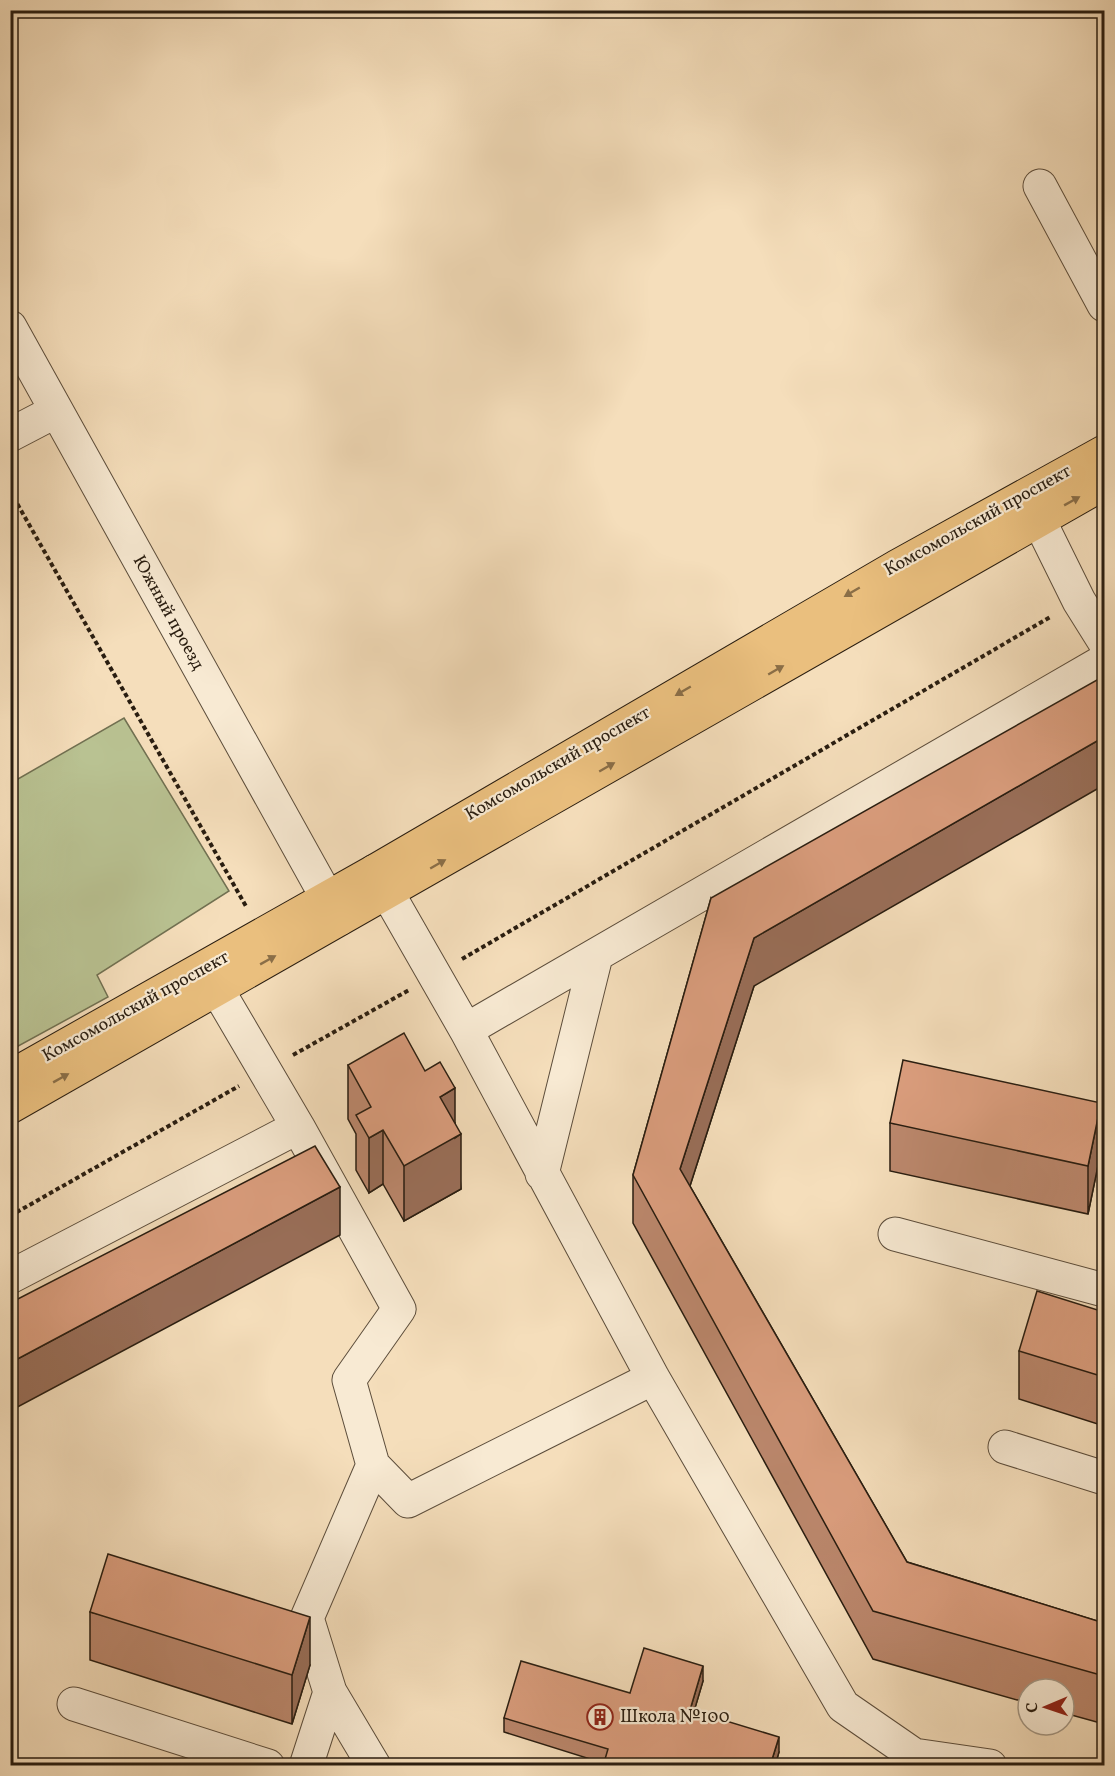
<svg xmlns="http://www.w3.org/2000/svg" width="1115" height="1776" viewBox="0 0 1115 1776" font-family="Vollkorn,serif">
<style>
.green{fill:#b9c292;stroke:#717051;stroke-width:1.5}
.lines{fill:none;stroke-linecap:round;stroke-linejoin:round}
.minor-casing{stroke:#5c4d3b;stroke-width:35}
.major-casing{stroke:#291d10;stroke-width:35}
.path{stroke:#291d10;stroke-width:4;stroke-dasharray:4.5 3;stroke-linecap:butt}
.minor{stroke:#f8ead3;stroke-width:33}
.major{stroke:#eabf7e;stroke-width:33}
.wall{fill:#bb876c;stroke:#291d10;stroke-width:1.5}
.shaded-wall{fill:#996e58;stroke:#291d10;stroke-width:1.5}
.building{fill:#da9d7d;stroke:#291d10;stroke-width:1.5}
.oneway{fill:#8a6e47}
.labels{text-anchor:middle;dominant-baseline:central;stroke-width:4.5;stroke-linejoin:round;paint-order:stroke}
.street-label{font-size:18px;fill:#291d10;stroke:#f8ead3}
.poi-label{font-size:18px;fill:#291d10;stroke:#f8ead3;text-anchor:start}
</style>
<rect width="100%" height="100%" fill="#f5debb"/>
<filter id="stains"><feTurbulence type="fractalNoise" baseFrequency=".00333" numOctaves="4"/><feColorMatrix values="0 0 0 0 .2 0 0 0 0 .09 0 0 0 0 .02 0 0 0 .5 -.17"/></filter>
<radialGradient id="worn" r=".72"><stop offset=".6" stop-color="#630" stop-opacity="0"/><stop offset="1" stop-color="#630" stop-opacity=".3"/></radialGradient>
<path class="green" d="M124,718L229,891L97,975L108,997L11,1050V783Z"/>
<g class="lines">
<g class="minor-casing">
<path id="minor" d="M1040,186L1104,305
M10,327L339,919
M10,435L56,411
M1039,520L1079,601L1104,641
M375,871L466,1030L653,1378L843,1706L914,1755L912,1766
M466,1030L1104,661
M298,1127L399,1309L349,1380L373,1465L307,1618L330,1692L374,1766
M542,1174L596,956
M895,1234L1104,1290
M10,1277L298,1127L217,989
M1005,1447L1104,1478
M373,1465L408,1501L653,1378
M74,1704L268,1766
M914,1755L990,1766
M306,1766L330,1692"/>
</g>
<g class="major-casing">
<path id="major" d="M10,1077L375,871L896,567L1104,452
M10,1107L1104,483"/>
</g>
<path class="path" d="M10,491L247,908
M462,959L1052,616
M293,1055L409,990
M10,1216L239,1086"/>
<use href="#minor" class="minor"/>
<use href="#major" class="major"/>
</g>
<path class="wall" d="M711,898L754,986L690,1186L907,1562L1104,1623V1724L1064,1713V1689H1028V1703L873,1659L633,1223V1175Z
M348,1065L425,1071L455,1123L461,1189L404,1221L383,1184L369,1193L356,1170V1134L348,1119Z
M890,1123L1101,1151L1088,1214L890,1171Z
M1104,1312V1426L1019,1399V1351Z
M90,1612L310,1665L292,1724L90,1660Z
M703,1681L694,1711L779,1752L775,1766H603V1763L504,1732V1718Z"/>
<path class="shaded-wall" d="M1104,737V785L754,986L680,1217V1169L754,938Z
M455,1088V1138L461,1134V1189L404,1221V1166L440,1097Z
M1101,1103V1151L1088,1214V1166Z
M383,1130V1184L369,1193V1138Z
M340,1187V1235L10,1411V1363Z
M310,1617V1665L292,1724V1675Z
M703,1666V1681L690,1725V1710Z
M779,1737V1752L775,1766H770Z"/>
<path class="building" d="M1104,676V737L754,938L680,1169L907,1562L1104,1623V1676L873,1611L633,1175L711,898Z
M404,1033L425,1071L440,1062L455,1088L440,1097L461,1134L404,1166L383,1130L369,1138L356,1115L371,1107L348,1065Z
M903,1060L1101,1103L1088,1166L890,1123Z
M315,1146L340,1187L10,1363V1303Z
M1037,1291L1104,1312V1377L1019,1351Z
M108,1554L310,1617L292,1675L90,1612Z
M644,1648L703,1666L690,1710L779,1737L770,1766H603L608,1749L504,1718L521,1661L630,1693Z"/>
<defs><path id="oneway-solid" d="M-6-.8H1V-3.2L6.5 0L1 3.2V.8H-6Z" transform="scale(1.5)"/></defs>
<g class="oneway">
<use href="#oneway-solid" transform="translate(1072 501) rotate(-29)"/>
<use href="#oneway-solid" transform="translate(852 592) rotate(150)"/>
<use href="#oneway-solid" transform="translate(776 670) rotate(-30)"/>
<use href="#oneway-solid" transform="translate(683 691) rotate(150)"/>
<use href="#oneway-solid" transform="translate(607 767) rotate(-30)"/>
<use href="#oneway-solid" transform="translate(438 864) rotate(-30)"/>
<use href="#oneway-solid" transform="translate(268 960) rotate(-29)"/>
<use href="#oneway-solid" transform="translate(61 1078) rotate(-29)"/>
</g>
<defs>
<g id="building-ring" transform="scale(1.35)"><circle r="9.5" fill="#f8ead3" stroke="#8f2418" stroke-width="1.5"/><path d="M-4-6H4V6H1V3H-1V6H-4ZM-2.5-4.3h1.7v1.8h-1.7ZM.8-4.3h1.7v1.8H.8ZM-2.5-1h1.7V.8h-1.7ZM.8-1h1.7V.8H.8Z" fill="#8f2418"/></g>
</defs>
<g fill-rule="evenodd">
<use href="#building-ring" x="600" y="1717"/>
</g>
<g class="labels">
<g class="street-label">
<text transform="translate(978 521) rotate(-29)">Комсомольский проспект</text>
<text transform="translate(168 613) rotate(61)">Южный проезд</text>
<text transform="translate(558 764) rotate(-30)">Комсомольский проспект</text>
<text transform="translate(136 1007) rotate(-29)">Комсомольский проспект</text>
</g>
<g class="poi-label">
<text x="620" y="1717">Школа №100</text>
</g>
</g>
<rect width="1115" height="1776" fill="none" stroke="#f5debb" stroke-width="36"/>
<rect x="12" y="12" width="1091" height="1752" fill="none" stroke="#291d10" stroke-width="3"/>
<rect x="18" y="18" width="1079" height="1740" fill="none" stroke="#291d10" stroke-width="1.5"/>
<g transform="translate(1046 1707) rotate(268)"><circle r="28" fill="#f8ead3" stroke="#a59885" stroke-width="1.5"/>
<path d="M0-4.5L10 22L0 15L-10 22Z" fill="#8f2418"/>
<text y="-9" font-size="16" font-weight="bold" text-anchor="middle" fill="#291d10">С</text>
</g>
<rect width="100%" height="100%" filter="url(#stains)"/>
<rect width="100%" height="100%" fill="url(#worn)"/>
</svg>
